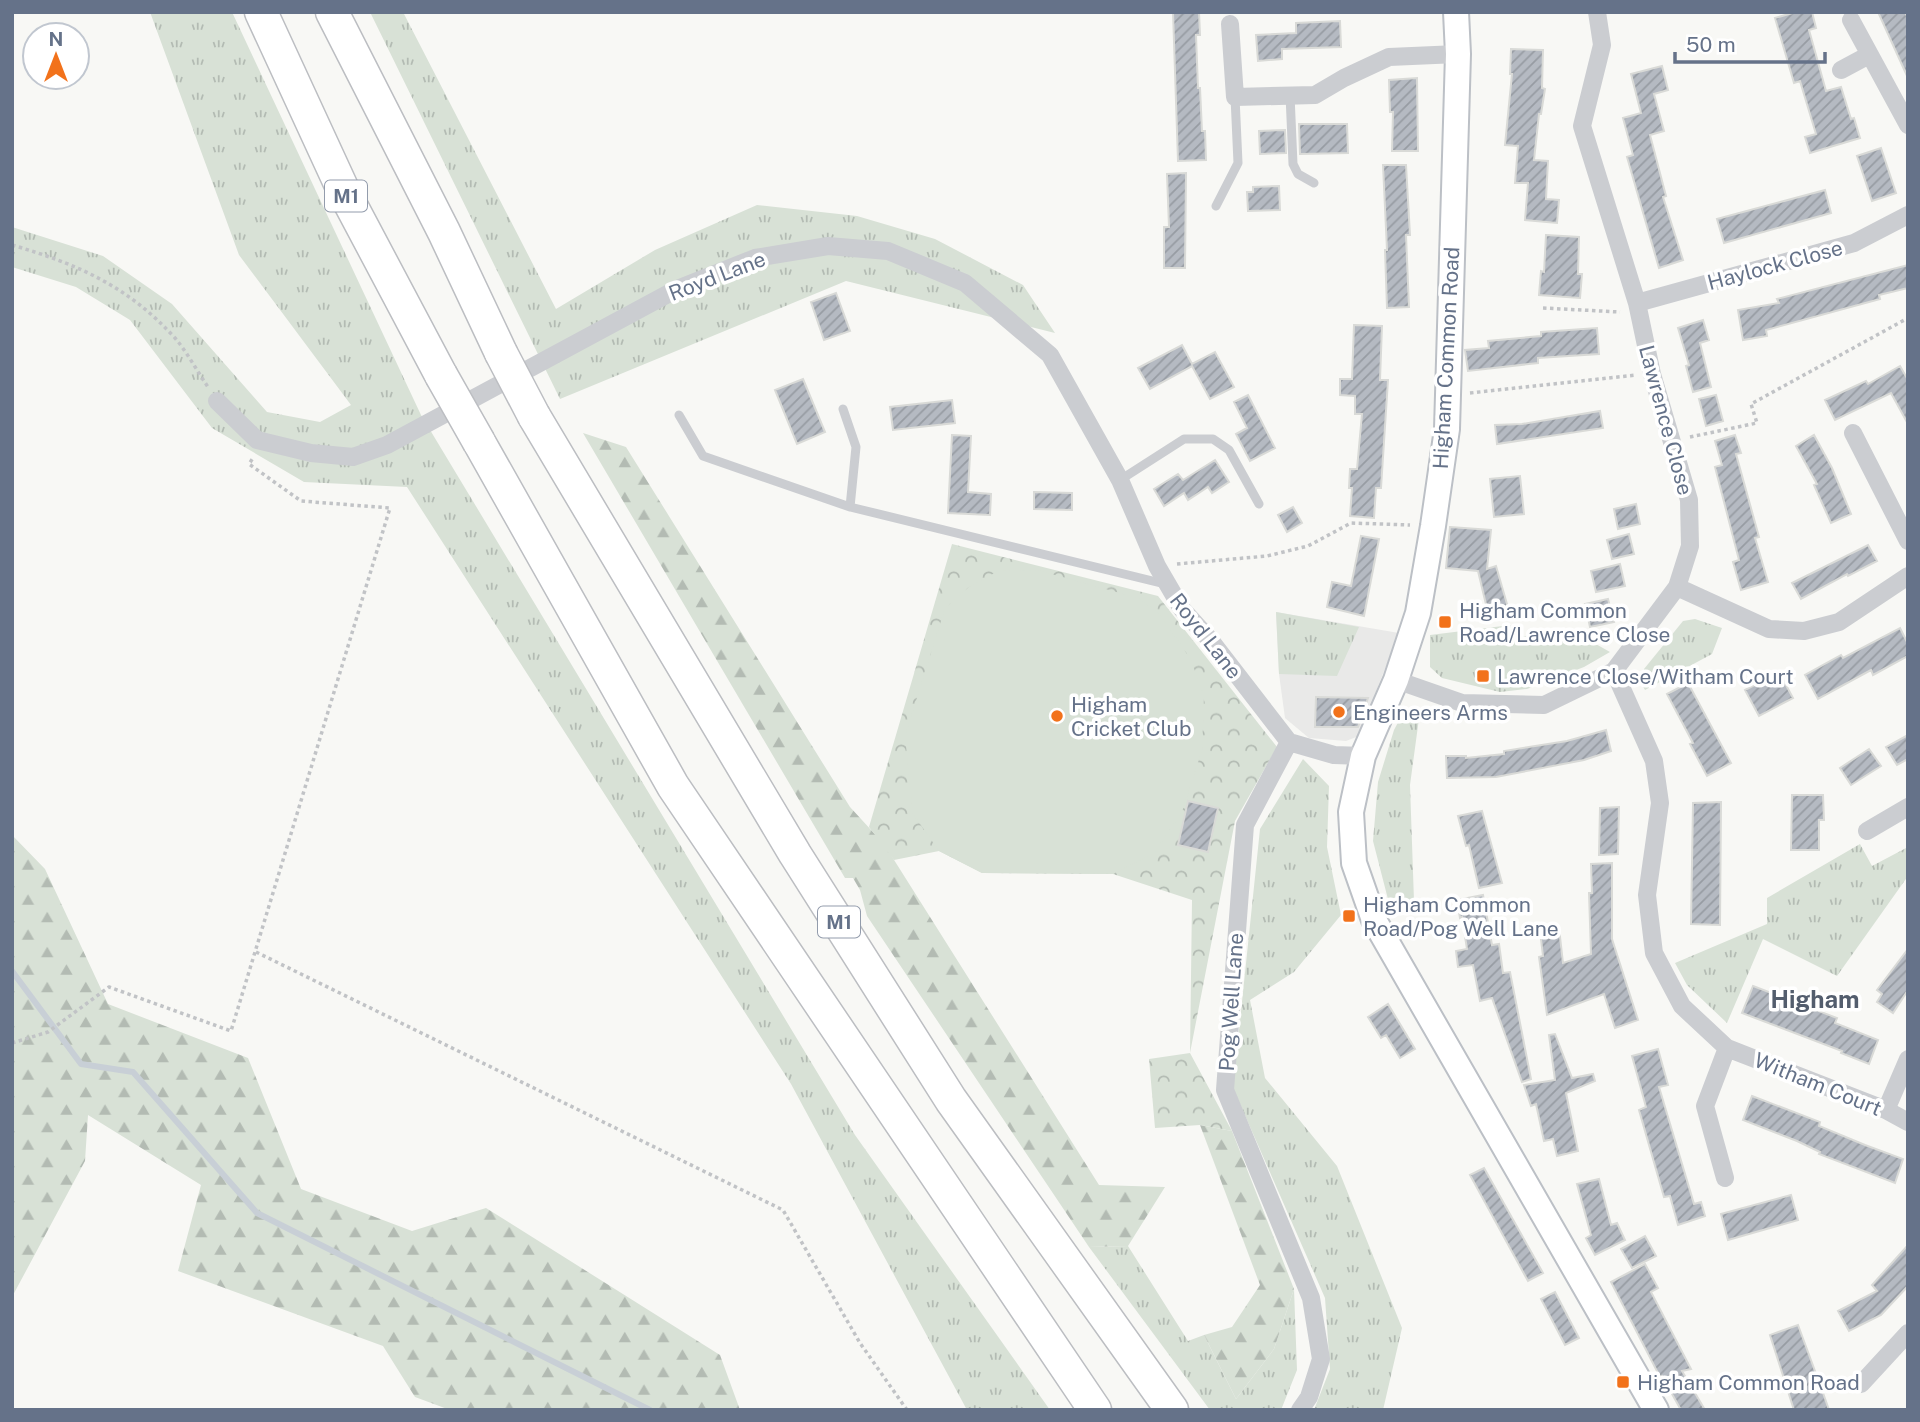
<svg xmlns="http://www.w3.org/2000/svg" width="1920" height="1422" viewBox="0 0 1920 1422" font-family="'Public Sans',sans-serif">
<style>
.built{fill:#e9e9e8}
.grass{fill:url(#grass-tufts)}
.forest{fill:url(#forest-firs)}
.park{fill:url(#park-crowns)}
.garden{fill:#d8e1d6}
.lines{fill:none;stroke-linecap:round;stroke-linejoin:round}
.stream{stroke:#c8cfd6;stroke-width:6}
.building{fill:url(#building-hatch);stroke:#d9dad7;stroke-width:2}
.secondary-casing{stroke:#bcc0c6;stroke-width:28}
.highway-casing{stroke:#bcbec2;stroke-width:35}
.path{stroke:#c1c3c6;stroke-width:3.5;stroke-dasharray:3.5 3.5;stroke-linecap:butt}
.lane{stroke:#cbcdd1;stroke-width:9}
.street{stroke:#cbcdd1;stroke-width:18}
.secondary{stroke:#fff;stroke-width:24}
.highway{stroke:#fff;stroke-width:32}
.highway-bridge-casing{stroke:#bcbec2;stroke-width:35;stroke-linecap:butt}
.highway-bridge{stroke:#fff;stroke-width:32}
.poi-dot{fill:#f2721b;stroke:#fff;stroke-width:2.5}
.labels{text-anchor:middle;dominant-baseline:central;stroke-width:7;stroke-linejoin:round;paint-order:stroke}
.shield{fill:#fff;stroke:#939cac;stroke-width:2}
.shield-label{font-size:19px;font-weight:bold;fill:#657289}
.street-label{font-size:21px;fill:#657289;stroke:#fff}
.poi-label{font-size:21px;fill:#657289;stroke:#fff;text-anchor:start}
.quarter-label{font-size:24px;font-weight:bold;fill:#535d6d;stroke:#fff}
</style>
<defs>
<pattern id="grass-tufts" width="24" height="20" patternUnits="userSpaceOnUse" patternTransform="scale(1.75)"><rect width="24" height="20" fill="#d8e1d6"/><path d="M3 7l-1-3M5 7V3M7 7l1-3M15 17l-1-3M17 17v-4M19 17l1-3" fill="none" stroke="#b3bbb3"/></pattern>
<pattern id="forest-firs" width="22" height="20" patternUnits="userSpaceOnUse" patternTransform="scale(1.75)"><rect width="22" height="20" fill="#d8e1d6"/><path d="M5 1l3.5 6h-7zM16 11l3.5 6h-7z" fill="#b3bbb3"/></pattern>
<pattern id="park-crowns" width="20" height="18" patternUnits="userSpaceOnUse" patternTransform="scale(1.75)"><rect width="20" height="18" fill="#d8e1d6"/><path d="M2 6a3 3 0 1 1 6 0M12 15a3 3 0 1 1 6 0" fill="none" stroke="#b3bbb3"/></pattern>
<pattern id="building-hatch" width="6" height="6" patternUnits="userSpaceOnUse" patternTransform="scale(1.75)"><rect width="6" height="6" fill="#b5bac2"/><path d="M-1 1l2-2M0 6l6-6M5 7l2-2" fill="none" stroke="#979ca3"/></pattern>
</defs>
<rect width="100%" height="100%" fill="#f8f8f5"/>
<path class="built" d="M1276,612L1399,633L1375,694L1364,734L1346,741L1309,738L1285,718L1279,674Z"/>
<path class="grass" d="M150,12H232L421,415L855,1135L1050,1410H967L791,1084L407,487L304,482L212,428L130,320L76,287L12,267V227L103,256L172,304L267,412L320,422L351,405L239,255Z
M370,12H403L556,309L655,250L757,205L857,216L935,239L1023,285L1055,333L846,281L560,399Z
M1276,612L1359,627L1337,676L1279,674Z
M1695,619L1722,628L1712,654L1645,690L1641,683L1644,669L1683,621Z
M1511,625L1513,638L1571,630L1610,652L1584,667L1527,689L1500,692L1442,678L1430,667V635Z
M1420,711L1410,785L1414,901L1390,907L1373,841L1378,782L1394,730L1403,713Z
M1303,759L1329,786L1327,847L1341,915L1294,972L1250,1000L1265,1078L1337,1166L1402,1328L1383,1410H1314L1330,1369L1325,1298L1233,1088L1260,829Z
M1860,844L1872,866L1908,847V876L1837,976L1763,939L1727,1023L1687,985L1675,963L1767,924V898Z
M1128,1246L1188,1341L1204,1335L1236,1399L1274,1349L1294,1289L1297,1370L1281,1410H1210L1089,1247Z"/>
<path class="forest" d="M583,433L626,447L850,807L884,844L1099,1185L1165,1187L1128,1246L1089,1247L867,916L860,890L853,878H845Z
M12,835L45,869L108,1004L248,1058L301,1189L412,1231L486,1208L720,1355L740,1410H450L415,1397L383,1346L178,1271L201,1185L88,1115L85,1161L12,1297Z
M1200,1125L1232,1131L1294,1289L1274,1349L1236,1399L1204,1335L1232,1327L1260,1285Z"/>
<path class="park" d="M952,544L1158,596L1277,747L1235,821L1190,1053L1232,1131L1200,1125L1155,1128L1149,1059L1190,1053L1192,900L1113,874L982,873L939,851L894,860L869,827Z"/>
<path class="garden" d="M1037,570L1138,598L1160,614L1191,660L1204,696L1202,750L1182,812L1154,853L1113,874L982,873L939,851L913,814L905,736L945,608L969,587L998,571Z"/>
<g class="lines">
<path class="stream" d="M12,971L81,1064L133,1072L257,1213L650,1410"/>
</g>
<path class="building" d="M1173,12H1199L1200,35H1196L1198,88H1200L1202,131H1205L1206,160L1178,161Z
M1796,12H1812L1816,28L1809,30L1826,91L1841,87L1851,119L1854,118L1860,138L1810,153L1805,137L1816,134L1800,81L1794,83L1775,18Z
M1878,12H1905L1908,18V78Z
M1340,21L1341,47L1282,49V59L1258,61L1256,35L1296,33V23Z
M1511,49L1543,50L1542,88L1545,89L1541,114H1539L1534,160L1548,161L1546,199L1559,200L1557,223L1525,220L1528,183H1515L1518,146L1505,145L1512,74H1510Z
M1662,66L1668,90L1654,94L1664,131L1650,135L1666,196L1663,197L1683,260L1659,268L1627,157L1633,155L1623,118L1641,113L1631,74Z
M1417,78L1418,151H1392L1393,112H1390L1389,80Z
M1299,124H1347L1348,153L1300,154Z
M1285,130L1286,153L1260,154L1259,131Z
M1881,148L1896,193L1872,201L1857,156Z
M1383,165H1406L1410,235H1406L1409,307L1387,308L1385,250H1387Z
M1186,173L1185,268H1164V227H1169L1167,174Z
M1279,186L1280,210L1248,211L1247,192H1253V187Z
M1825,190L1831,213L1724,243L1717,219Z
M1546,235L1579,237L1578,274H1582L1580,298L1539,295L1541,271L1544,272Z
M1908,265V288L1879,295L1880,299L1766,330L1767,336L1743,340L1738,310L1779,303L1777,299Z
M836,293L850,331L824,340L811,302Z
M1703,320L1709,340L1700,343L1711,387L1693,392L1686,366L1689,365L1678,328Z
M1354,325L1382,326L1380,380H1388L1381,488H1376L1374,518L1350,516L1352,488H1349L1350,469H1357L1362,414H1355V396L1340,395V379H1352Z
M1597,328L1599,354L1538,358V363L1468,371L1465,350L1489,348L1488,341L1541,336V332Z
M1182,345L1192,364L1215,352L1234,387L1210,399L1192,366L1150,389L1138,368Z
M1900,366L1908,380V424L1891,393L1835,420L1825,400L1866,381L1868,384Z
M803,379L825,432L797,444L775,390Z
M1248,395L1275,448L1250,461L1236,434L1247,428L1234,402Z
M1716,395L1723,421L1706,426L1699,399Z
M952,400L955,423L893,430L890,407Z
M1600,411L1603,428L1497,444L1495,425L1522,424Z
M952,435L971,436L968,492L991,494L990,515L948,513Z
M1735,435L1741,453L1736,454L1759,537L1755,538L1768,582L1741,590L1733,562L1739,560L1715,467L1722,465L1715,441Z
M1814,435L1832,468L1851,514L1831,523L1814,485L1817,484L1796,446Z
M1215,460L1229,482L1212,493L1208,487L1188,500L1184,493L1164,506L1154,489L1178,474L1183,480Z
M1520,476L1524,514L1494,517L1490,479Z
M1034,492L1072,493V510L1034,509Z
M1636,504L1640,524L1618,529L1614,509Z
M1293,507L1302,523L1287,532L1278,515Z
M1450,527L1491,530L1487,569L1496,566L1509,611L1489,617L1478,571L1446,568Z
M1629,534L1634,554L1612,559L1607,540Z
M1361,536L1379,539L1364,616L1327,607L1332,582L1351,586Z
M1868,545L1877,561L1848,576L1847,574L1801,599L1792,583Z
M1620,564L1625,586L1596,592L1591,571Z
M1608,599L1614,622L1590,627L1585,604Z
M1900,628L1908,644V656L1873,675L1871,670L1818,699L1805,675L1841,655L1843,658Z
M1779,672L1793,698L1759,716L1745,690Z
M1688,683L1731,763L1707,776L1690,744L1693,743L1667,694Z
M1316,697L1368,698L1358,727H1315Z
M1606,730L1611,751L1584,760L1496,777L1447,778L1446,756H1466V758L1504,754V751L1567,741Z
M1908,735V759L1897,765L1886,747Z
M1869,749L1881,766L1851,785L1840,768Z
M1792,795H1823L1824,820H1819V850H1791Z
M1188,801L1218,808L1208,852L1178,845Z
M1721,802L1720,925L1691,924L1693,803Z
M1619,807L1618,854L1599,855L1600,808Z
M1482,811L1502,883L1479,888L1469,845L1466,846L1458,816Z
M1612,863V939L1638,1020L1615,1028L1604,994L1547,1015L1539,957L1543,956L1540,931L1559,928L1563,963L1591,954L1589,893H1592L1591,864Z
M1483,895L1492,945L1499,944L1503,973L1510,972L1531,1079L1522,1082L1492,998L1480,1001L1473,965L1458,967L1456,951L1467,949L1462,917L1460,918L1457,900Z
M1908,949V990L1893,1013L1877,1002L1882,994L1877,990Z
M1753,986L1837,1018L1835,1023L1878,1040L1869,1064L1841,1053L1842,1051L1742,1013Z
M1388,1004L1415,1049L1400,1058L1386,1035L1381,1038L1368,1017Z
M1555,1034L1572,1078L1593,1074L1595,1081L1566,1093L1578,1151L1557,1156L1553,1139L1544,1141L1536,1104L1531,1106L1524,1085L1555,1080L1549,1035Z
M1658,1049L1668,1085L1659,1087L1694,1204L1701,1202L1705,1216L1678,1225L1670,1196L1664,1197L1639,1110L1646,1107L1632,1056Z
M1752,1096L1820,1122L1819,1126L1865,1145L1903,1159L1895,1183L1819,1154L1820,1152L1797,1141L1743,1120Z
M1484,1168L1543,1273L1528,1281L1470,1175Z
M1599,1179L1611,1225L1617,1223L1625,1240L1595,1255L1586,1238L1591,1235L1577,1184Z
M1791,1195L1798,1220L1728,1240L1721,1214Z
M1645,1236L1656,1256L1632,1268L1621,1249Z
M1908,1245V1286L1881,1315L1849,1331L1838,1311L1877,1291L1872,1285Z
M1645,1264L1658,1288L1651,1292L1691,1369L1682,1371L1705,1410H1681L1662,1376L1660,1377L1611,1282Z
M1555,1292L1579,1338L1565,1345L1541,1299Z
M1798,1325L1822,1390L1829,1410H1794L1770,1335Z"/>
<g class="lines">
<g class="secondary-casing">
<path id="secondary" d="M1456,12L1458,54L1447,429L1433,526L1418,613L1396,680L1363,756L1351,812L1354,863L1374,920L1656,1410"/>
</g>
<g class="highway-casing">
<path id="highway" d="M261,12L344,192L441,375
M332,12L444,232L501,353
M534,416L795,854L951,1100L1172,1410
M479,442L673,786L1095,1410"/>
</g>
<path class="path" d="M12,245C77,264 128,286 175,338C187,352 197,371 208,387
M1543,308L1620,312
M1470,393L1636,375
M1690,437L1757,423L1751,404L1908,318
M1177,564L1267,556L1308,546L1351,523L1410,525
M256,952L783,1210L860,1343L907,1410
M12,1043L48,1032L109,987L231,1031L390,508L301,501L249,464L253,458"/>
<path class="lane" d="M1290,95L1293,164L1298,174L1314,183
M1216,206L1238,163L1235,97
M843,409L856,447L850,507L1165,584
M679,415L703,456L850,507
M1120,480L1184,439H1213L1229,450L1259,504"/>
<path class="street" d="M1851,20L1908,125
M1230,24L1235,97L1315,95L1344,78L1389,57L1458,54
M1841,70L1869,55
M1637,303L1854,243L1908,215
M217,401L257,440L311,453L353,457L387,445L677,289L755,258L828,246L888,251L965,283L1050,355L1120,480L1157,566L1182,609L1211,641L1289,742
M1853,433L1908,541
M1677,587L1769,629L1804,631L1839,622L1908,576
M1614,671L1654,761L1660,803L1647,895L1654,953L1682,1006L1727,1048L1886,1110L1908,1122
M1396,680L1462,703L1544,705L1614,671L1677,587L1690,546L1689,500L1652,374L1637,303L1582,126L1602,45L1597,12
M1867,831L1908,807
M1886,1110L1908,1059
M1725,1178L1705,1106L1727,1048
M1861,1384L1908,1333
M1300,1410L1309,1397L1321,1359L1311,1298L1225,1090L1245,825L1289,742L1334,755L1363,756"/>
<use href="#secondary" class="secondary"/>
<use href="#highway" class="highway"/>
<g class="highway-bridge-casing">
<path id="highway-bridge" d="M501,353L534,416
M441,375L479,442"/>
</g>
<use href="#highway-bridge" class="highway-bridge"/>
</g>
<g class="poi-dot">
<rect x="1438" y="615" width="14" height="14" rx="3.5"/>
<rect x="1476" y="669" width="14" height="14" rx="3.5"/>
<circle cx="1339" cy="712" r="7"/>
<circle cx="1057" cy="716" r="7"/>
<rect x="1342" y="909" width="14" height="14" rx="3.5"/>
<rect x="1616" y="1375" width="14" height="14" rx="3.5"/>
</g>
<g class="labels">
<g class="shield">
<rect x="325" y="180.5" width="42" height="31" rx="5"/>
<rect x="818" y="906.5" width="42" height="31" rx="5"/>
</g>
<g class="shield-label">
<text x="346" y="196">M1</text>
<text x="839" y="922">M1</text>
</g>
<g class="street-label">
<text transform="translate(1775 265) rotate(-15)">Haylock Close</text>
<text transform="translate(717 276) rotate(-21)">Royd Lane</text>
<text transform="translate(1446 358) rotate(-87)">Higham Common Road</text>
<text transform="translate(1666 420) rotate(75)">Lawrence Close</text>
<text transform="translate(1206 636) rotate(52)">Royd Lane</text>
<text transform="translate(1231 1002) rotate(-86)">Pog Well Lane</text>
<text transform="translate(1818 1084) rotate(22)">Witham Court</text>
</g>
<g class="poi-label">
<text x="1459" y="610">Higham Common<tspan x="1459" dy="24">Road/Lawrence Close</tspan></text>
<text x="1497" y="676">Lawrence Close/Witham Court</text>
<text x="1071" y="704">Higham<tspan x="1071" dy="24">Cricket Club</tspan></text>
<text x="1353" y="712">Engineers Arms</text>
<text x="1363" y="904">Higham Common<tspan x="1363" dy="24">Road/Pog Well Lane</tspan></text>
<text x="1637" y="1382">Higham Common Road</text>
</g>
<g class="quarter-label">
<text x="1815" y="999">Higham</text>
</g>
</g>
<rect width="1920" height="1422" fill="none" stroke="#657289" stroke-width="28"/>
<g transform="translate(56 56)"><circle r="33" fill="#ffffff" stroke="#c1c7d0" stroke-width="2"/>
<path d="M0-5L12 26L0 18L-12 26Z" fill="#f2721b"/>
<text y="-10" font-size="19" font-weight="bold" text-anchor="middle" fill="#657289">N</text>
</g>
<path d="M1675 52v10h150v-10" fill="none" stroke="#657289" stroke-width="3.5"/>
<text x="1686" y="52" font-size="21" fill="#657289" stroke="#ffffff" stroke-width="5" paint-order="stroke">50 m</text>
</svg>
